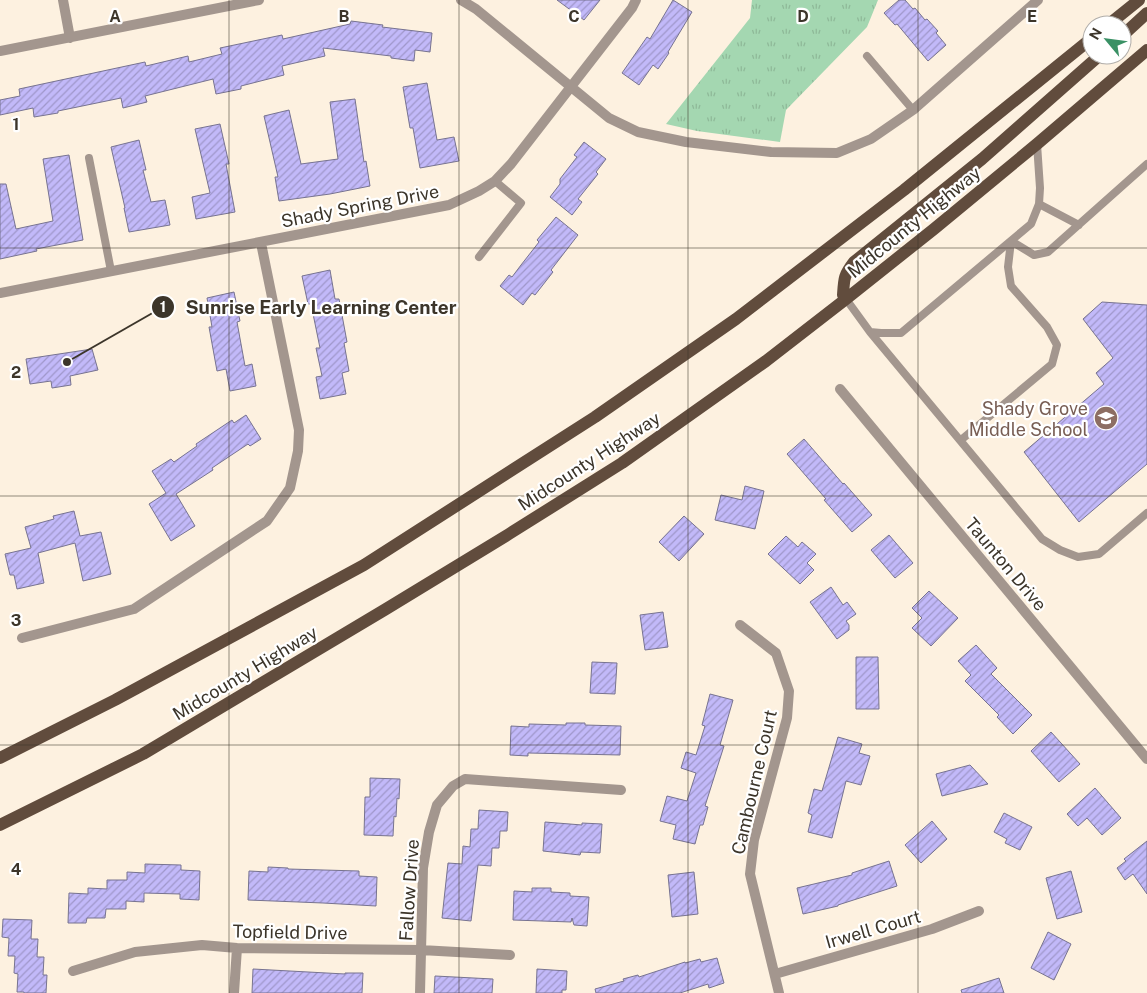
<svg xmlns="http://www.w3.org/2000/svg" width="1147" height="993" viewBox="0 0 1147 993" font-family="'Public Sans',sans-serif">
<style>
.park{fill:url(#park-tufts)}
.building{fill:url(#building-hatch);stroke:#777390}
.lines{fill:none;stroke-linecap:round;stroke-linejoin:round}
.service{stroke:#a3968e;stroke-width:8}
.minor{stroke:#a3968e;stroke-width:10}
.primary{stroke:#614c3d;stroke-width:12}
.grid{fill:none;stroke:#3c352a;stroke-width:1;stroke-opacity:0.55}
.labels{text-anchor:middle;dominant-baseline:central;stroke-width:4.5;stroke-linejoin:round;paint-order:stroke}
.street-label{font-size:18px;fill:#3c352a;stroke:#fff}
.education-label{font-size:18px;fill:#785e54;stroke:#fff;text-anchor:end}
.grid-label{font-size:16px;text-anchor:middle;font-weight:bold;fill:#3c352a;stroke:#fff;stroke-width:4.5;stroke-linejoin:round;paint-order:stroke}
.leader{fill:none;stroke:#3c352a;stroke-width:2}
.callout-dot{fill:#3c352a;stroke:#fff;stroke-width:2}
.mark-label{font-size:15px;text-anchor:middle;font-weight:bold;fill:#fff}
.callout-label{font-size:19px;text-anchor:middle;font-weight:bold;fill:#3c352a;stroke:#fff;stroke-width:4.5;stroke-linejoin:round;paint-order:stroke}
</style>
<defs>
<pattern id="park-tufts" width="24" height="20" patternUnits="userSpaceOnUse" patternTransform="scale(1.25)"><rect width="24" height="20" fill="#a4d7b1"/><path d="M3 7l-1-3M5 7V3M7 7l1-3M15 17l-1-3M17 17v-4M19 17l1-3" fill="none" stroke="#8eb998"/></pattern>
<pattern id="building-hatch" width="6" height="6" patternUnits="userSpaceOnUse" patternTransform="scale(1.25)"><rect width="6" height="6" fill="#c2b9f9"/><path d="M-1 1l2-2M0 6l6-6M5 7l2-2" fill="none" stroke="#9f97ca"/></pattern>
</defs>
<rect width="100%" height="100%" fill="#fdf1e0"/>
<path class="park" d="M752,0H878L867,27L786,110L780,142L697,131L666,124L750,18Z"/>
<path class="building" d="M557,0H600L584,20Z
M673,0L692,12L668,52L669,53L658,69L653,65L639,85L622,73L647,37L650,39Z
M899,0H905L913,9L915,8L925,20L927,19L938,31L936,33L946,45L928,61L897,24L895,25L884,13Z
M351,21L383,25L382,27L432,33L430,52L415,50L414,61L391,58V56L323,48L325,56L282,66L284,75L241,86V89L216,94L213,79L145,96L147,102L123,108L121,98L58,111V113L34,117L33,108L0,115V100L20,96L19,89L145,62L146,66L188,56L189,62L222,54L220,48L282,35L283,39L350,24Z
M427,83L437,140L454,137L459,161L420,168L413,128H410L403,87Z
M355,99L364,162L366,161L370,186L330,194L279,201L275,177H278L264,116L289,110L301,164L338,159L330,102Z
M220,124L229,164H226L235,212L196,219L192,197L210,193L195,129Z
M139,140L146,170H143L151,202L165,200L170,225L129,232L124,208H125L111,147Z
M584,142L606,159L596,172L598,174L578,199L582,202L572,215L550,197L560,184V179L577,157L574,155Z
M69,155L83,240L36,249L37,251L0,259V184H6L16,229L53,221L43,159Z
M556,217L578,235L551,270L553,272L535,295L532,293L523,305L500,286L509,275L512,277L521,265L539,242L537,240Z
M330,270L335,299H339L342,315L347,342L344,343L349,371L342,373L346,394L320,399L316,377L322,376L316,348H320L311,304H308L302,276Z
M234,292L240,321L237,322L245,366L252,364L256,386L230,391L226,369L217,371L209,327H212L207,298Z
M1102,302L1147,305V464L1079,522L1024,452L1104,384L1096,373L1113,358L1083,319Z
M92,349L98,370L70,376L71,385L52,388L51,381L30,384L26,359Z
M246,415L261,439L250,446L248,444L212,468L213,470L176,494L195,526L171,541L149,504L166,493L152,471L171,459L174,462L197,446L196,444L232,420L234,423Z
M804,439L843,484L844,483L872,515L852,532L824,500L826,499L787,454Z
M745,486L764,491L755,529L715,520L721,495L742,500Z
M74,511L80,536L101,532L111,574L83,581L75,543L38,553L44,583L17,589L14,575H10L5,554L31,548L25,527L54,519L53,516Z
M684,516L704,534L679,561L659,542Z
M889,535L913,563L895,578L871,550Z
M786,536L798,547L802,542L816,554L807,563L814,570L800,584L768,554Z
M831,587L843,605L847,602L856,614L846,621L849,625V630L837,639L810,602Z
M929,591L958,618L931,646L912,628L922,618L912,608Z
M663,612L668,647L645,650L640,615Z
M976,645L997,668L991,674L1032,715L1013,734L997,717L999,715L965,681L971,675L958,661Z
M856,657H878L879,709H856Z
M592,662L617,663L615,694L590,693Z
M710,694L733,700L720,745L724,746L705,806L708,807L703,825H700L695,844L673,839L676,825L660,821L667,796L687,801L696,773L681,768L686,752L696,755L705,726L702,725Z
M566,723H585V725L621,726L620,755L528,753V756L510,755L511,726L529,727V724L566,725Z
M1051,732L1080,764L1059,782L1031,751Z
M838,737L862,744L859,753L870,756L861,785L846,781L832,838L808,832L812,815L808,813L814,789L822,791Z
M970,765L988,784L942,796L936,774Z
M370,778L400,779L399,799L397,798L396,817L394,816L393,836L364,835L365,797H370Z
M1095,788L1121,818L1102,835L1087,818L1078,826L1067,814Z
M479,810L508,812L507,831H500L499,848H492L491,866L478,865L471,921L442,918L448,863L462,864L463,846L470,847L471,829H478Z
M1004,813L1032,827L1020,850L1005,843L1007,839L994,832Z
M932,821L947,839L921,863L905,845Z
M545,822L582,825V823L602,824L600,853L581,852L580,855L543,851Z
M1147,841V894L1133,874L1125,880L1117,868L1126,861L1124,859Z
M889,861L897,886L838,905V906L803,914L797,888L852,875V873Z
M145,864L181,865V870L200,871L199,900L180,899V894L144,893V902L126,901V909H106L105,918H87L86,923H68L69,893L88,894V888L107,889V880H127V872L145,873Z
M268,867L288,868V869L359,871V876L377,877L376,906L323,903L248,900L249,871L268,872Z
M1071,871L1082,912L1057,919L1046,878Z
M694,872L698,914L672,917L668,875Z
M532,888H551V892L570,893V896L589,897L587,926L574,925L572,918L571,922L513,920L514,891L532,892Z
M3,919L32,920L31,939H38L37,957H44L43,975H47L46,993H24V992H17L18,974L14,973L15,956H8L9,938L2,937Z
M1048,932L1071,944L1054,980L1031,968Z
M717,958L724,983L709,988L708,984L680,993H596L595,989L624,981L623,979L638,975L639,977L685,962V963L700,959L701,962Z
M253,969L345,974V973H363L362,993H252Z
M537,969L567,971L566,990H562V993H536Z
M435,976L493,979L492,993H434Z
M999,978L1004,993H962L961,990Z"/>
<g class="lines">
<path class="service" d="M867,56L913,110
M89,158L111,271
M1039,204L1079,225
M479,257L521,203L495,181
M846,299L870,332L881,333H901L1031,224L1039,204L1040,188L1037,144
M870,332L1042,539L1060,550L1078,557L1099,554L1147,513
M961,440L1052,364L1057,345L1047,327L1011,286L1008,267L1011,241L1034,255L1048,252L1147,164"/>
<path class="minor" d="M63,0L70,38
M461,0L476,9L609,118L638,132L686,142L771,152L837,153L871,139L913,110L1038,0
M0,51L259,0
M0,293L449,205L479,191L495,181L511,164L632,8L636,0
M840,389L1147,759
M740,625L776,653L789,691L787,718L754,840L750,874L779,993
M22,638L134,609L267,521L290,488L298,451L299,430L261,243
M73,971L135,952L202,945L237,948L421,950L510,955
M775,974L932,929L979,911
M234,993L237,948
M420,993L423,868L429,832L437,805L453,786L465,779L621,790"/>
<path class="primary" d="M1108,25L1139,0
M1122,36L1147,13
M846,299L843,295C844,278 844,275 854,262L982,159L1100,55
M0,758L115,700L364,565L595,417L736,319L904,190L1092,38
M0,825L143,754L386,609L509,534L622,463L766,361L846,299L934,229L1037,144L1147,50"/>
</g>
<path class="grid" d="M229,0V993M459,0V993M688,0V993M918,0V993M0,248H1147M0,496H1147M0,745H1147"/>
<defs>
<g id="school-disc" transform="scale(1.25)"><circle r="9.5" fill="#8d6e63" stroke="#fff"/><path d="M0-5L7-2L0 1L-7-2ZM-4 1L0 2.5L4 1V4Q0 6-4 4Z" fill="#fff"/></g>
</defs>
<g fill-rule="evenodd">
<use href="#school-disc" x="1106" y="418"/>
</g>
<g class="labels">
<g class="street-label">
<text transform="translate(360 206) rotate(-11)">Shady Spring Drive</text>
<text transform="translate(914 222) rotate(-39)">Midcounty Highway</text>
<text transform="translate(589 461) rotate(-33)">Midcounty Highway</text>
<text transform="translate(1006 564) rotate(50)">Taunton Drive</text>
<text transform="translate(245 673) rotate(-31)">Midcounty Highway</text>
<text transform="translate(754 782) rotate(-77)">Cambourne Court</text>
<text transform="translate(409 890) rotate(-86)">Fallow Drive</text>
<text transform="translate(873 929) rotate(-16)">Irwell Court</text>
<text transform="translate(290 932) rotate(1)">Topfield Drive</text>
</g>
<g class="education-label">
<text x="1088" y="408">Shady Grove<tspan x="1088" dy="21">Middle School</tspan></text>
</g>
</g>
<g class="grid-label">
<text x="115" y="22">A</text>
<text x="344" y="22">B</text>
<text x="574" y="22">C</text>
<text x="803" y="22">D</text>
<text x="1032" y="22">E</text>
<text x="16" y="130">1</text>
<text x="16" y="378">2</text>
<text x="16" y="626">3</text>
<text x="16" y="875">4</text>
</g>
<path class="leader" d="M67 362L163 307"/>
<g class="callout-dot">
<circle cx="67" cy="362" r="5"/>
<circle cx="163" cy="307" r="12"/>
</g>
<g class="mark-label">
<text x="163" y="312">1</text>
</g>
<g class="callout-label">
<text x="321" y="314">Sunrise Early Learning Center</text>
</g>
<g transform="translate(1107 40) rotate(299)"><circle r="24" fill="#ffffff" stroke="#b1aeaa"/>
<path d="M0-4L9 19L0 12L-9 19Z" fill="#3a9165"/>
<text y="-8" font-size="14" font-weight="bold" text-anchor="middle" fill="#3c352a">N</text>
</g>
</svg>
